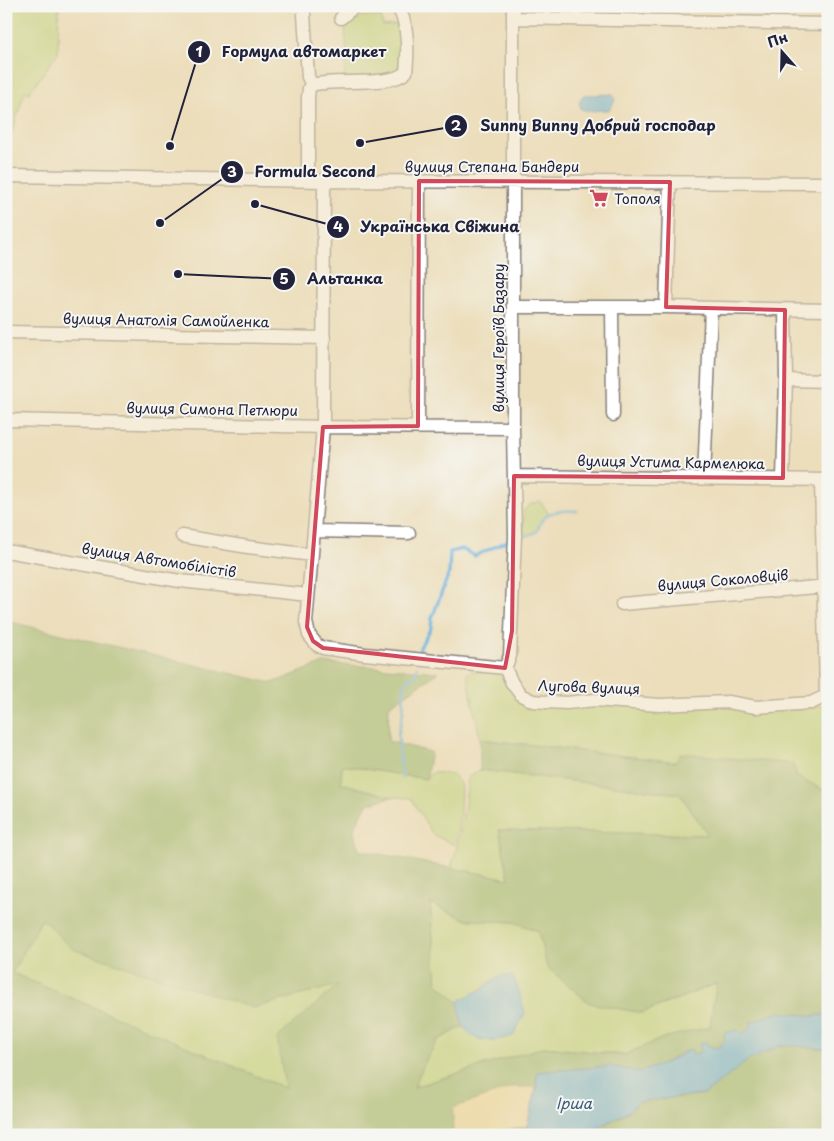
<svg xmlns="http://www.w3.org/2000/svg" width="834" height="1141" viewBox="0 0 834 1141" font-family="'Playpen Sans',sans-serif">
<style>
.green{fill:#b8d57c;stroke:#6d7c5c}
.forest{fill:#92b66c;stroke:#5a6c54;fill-rule:evenodd}
.sand{fill:#eeda9e;stroke:#887e6c}
.water{fill:#64b1de;stroke:#436a8c}
.lines{fill:none;stroke-linecap:round;stroke-linejoin:round}
.stream{stroke:#64b1de;stroke-width:3}
.minor-casing{stroke:#87807b;stroke-width:15}
.minor{stroke:#fff;stroke-width:12}
.marked{fill:none;stroke:#d1495b;stroke-width:4;stroke-linejoin:round}
.labels{text-anchor:middle;dominant-baseline:central;stroke-width:4;stroke-linejoin:round;paint-order:stroke}
.street-label{font-size:14px;fill:#22223b;stroke:#f6f6f2}
.poi-label{font-size:14px;fill:#22223b;stroke:#f6f6f2;text-anchor:start}
.water-label{font-size:15px;font-style:italic;fill:#3c5b7c;stroke:#f6f6f2}
.leader{fill:none;stroke:#22223b;stroke-width:2}
.callout-dot{fill:#22223b;stroke:#f6f6f2;stroke-width:2}
.mark-label{font-size:15px;text-anchor:middle;font-weight:bold;fill:#fff}
.callout-label{font-size:15px;text-anchor:middle;font-weight:bold;fill:#22223b;stroke:#f6f6f2;stroke-width:4;stroke-linejoin:round;paint-order:stroke}
</style>
<rect width="100%" height="100%" fill="#f6f6f2"/>
<filter id="ink" filterUnits="userSpaceOnUse"><feTurbulence type="fractalNoise" baseFrequency=".02" numOctaves="2"/><feDisplacementMap in="SourceGraphic" scale="10" xChannelSelector="R" yChannelSelector="G"/><feConvolveMatrix kernelMatrix="1 2 1 2 8 2 1 2 1" color-interpolation-filters="sRGB"/></filter>
<filter id="wash" filterUnits="userSpaceOnUse"><feTurbulence type="fractalNoise" baseFrequency=".0096" numOctaves="4" result="noise"/><feDisplacementMap in="SourceGraphic" scale="20" xChannelSelector="R" yChannelSelector="G"/><feGaussianBlur stdDeviation="1.12" result="paint"/><feColorMatrix in="noise" values="0 0 0 0 0 0 0 0 0 0 0 0 0 0 0 0 0 1.4 0 .05"/><feComposite in="paint" operator="in"/></filter>
<g filter="url(#wash)">
<rect width="100%" height="100%" fill="#ecdebb"/>
<path class="green" d="M6,6H59L58,53L29,93L25,91L6,152Z
M361,16L381,17L383,26L401,24L403,56L400,73L344,80L347,54L345,27L347,23L357,20Z
M540,501L549,514C537,525 542,533 523,535L524,510L531,504Z
M471,671L499,673L523,702L695,704L804,708L820,706L828,700V792L797,777L682,753L677,762L480,739L467,674Z
M342,765L425,779L433,772L453,775L461,785L460,815L455,845L433,835L411,798L392,797L341,783Z
M480,770L680,794L708,835L499,830L509,879L451,868C460,838 465,808 468,777Z
M430,903L467,920L514,922L538,931L547,967L642,1013L718,983L712,1009L710,1027L663,1038L624,1055L544,1047L413,1087L426,1060L438,1040L464,1026C481,1045 490,1042 513,1036L525,1013L490,982C481,991 469,995 458,1002L437,983Z
M42,919L72,949L339,985L286,1089L12,973Z"/>
<path class="forest" d="M6,621L272,683L324,663L439,672L389,706L388,741L431,752L426,779L342,765L341,783L392,797L367,804L354,829L359,850L509,879L499,830L708,835L680,794L480,770V739L676,762L681,753L793,764L797,777L828,792V1014L814,1016L779,1012L751,1022V1027L742,1036L737,1030L724,1033L725,1040L718,1048L708,1046L705,1041L701,1052L690,1056L692,1049L681,1053L663,1064L640,1072L610,1066L537,1072L536,1090L532,1087L481,1134L527,1126L531,1135H6ZM430,903L467,920L514,922L538,931L547,967L589,1003L641,1013L717,983L712,1009L710,1027L663,1038L624,1055L544,1047L414,1087L426,1060L438,1040L464,1026L458,1002L437,983ZM42,919L72,949L253,1008L338,985L277,1038L285,1088L12,973Z
M782,1044L828,1049V1135H592L599,1127L628,1112L638,1102L705,1094L747,1061Z"/>
<path class="sand" d="M513,1087H533L536,1090L527,1126L481,1134H453V1108Z"/>
<path class="water" d="M613,94L615,101L609,110L588,111L581,109L579,101L583,95Z
M500,976H513L519,991L525,1013L513,1036C496,1041 473,1046 463,1025C460,1019 460,1009 458,1002L473,993L483,989L490,982Z
M779,1012L814,1016L828,1014V1049L782,1045L747,1061L705,1094L638,1102L628,1112L599,1127L592,1135H531L527,1126L536,1090L537,1072L610,1066L640,1072L663,1064L692,1049L691,1055L700,1052V1043L705,1041L708,1046L718,1048L725,1040L724,1033L738,1030L742,1035L751,1027V1022Z"/>
<g class="lines">
<path class="stream" d="M520,536C524,535 529,536 532,534C539,532 538,527 541,522C547,510 565,510 577,511
M419,655L420,647L431,628L432,618L449,573L450,552L462,549L475,556L509,540
M402,778L398,735L403,713L404,687L409,678L415,676L417,667"/>
</g>
</g>
<g filter="url(#ink)">
<g class="lines">
<g class="minor-casing">
<path id="minor" d="M304,14L308,77L312,85C334,78 390,88 406,72C408,55 409,19 396,6
M341,18L355,6
M513,18L828,24
M6,176L324,181L828,183
M308,180V97L309,88L312,85
M324,181L323,427L306,622L309,635L317,645L323,648L365,654L505,668L512,683L521,695L533,701L546,702L567,703L595,700L659,705L728,702L756,707L811,703L828,695
M513,307H666L828,310
M612,307L613,415
M666,307L670,182
M6,332L324,338
M786,380L828,381
M6,420L323,427L513,428
M418,426L419,181
M514,476L828,480
M704,478L711,308
M783,478L786,380L785,310
M821,480L826,695
M314,531L409,533
M182,536L248,547L312,555
M6,551L180,581L308,595
M622,604L828,586
M505,668L510,656L515,536L513,428V6"/>
</g>
<use href="#minor" class="minor"/>
</g>
</g>
<path d="M0 0H834V1141H0ZM419,181L670,182L666,307L785,310L783,478L514,476L512,631L505,668L323,648L313,641L307,627L323,427L418,426Z" fill="#ecdebb" fill-opacity=".55" fill-rule="evenodd"/>
<path class="marked" d="M419,181L670,182L666,307L785,310L783,478L514,476L512,631L505,668L323,648L313,641L307,627L323,427L418,426Z"/>
<defs>
<g id="supermarket-bare" transform="scale(1.5)"><path d="M-6-5.5h2.5l.6 2H6L4.5 2H-2.5L-4.4-4H-6ZM-1.5 3.2a1.3 1.3 0 1 0 .1 0ZM3 3.2a1.3 1.3 0 1 0 .1 0Z" fill="#d1495b" stroke="#f6f6f2" stroke-width="2.5" paint-order="stroke"/></g>
</defs>
<g fill-rule="evenodd">
<use href="#supermarket-bare" x="599" y="198"/>
</g>
<g class="labels">
<g class="street-label">
<text x="492" y="166">вулиця Степана Бандери</text>
<text transform="translate(166 320) rotate(1)">вулиця Анатолія Самойленка</text>
<text transform="translate(498 338) rotate(-90)">вулиця Героїв Базару</text>
<text transform="translate(212 409) rotate(1)">вулиця Симона Петлюри</text>
<text transform="translate(671 462) rotate(1)">вулиця Устима Кармелюка</text>
<text transform="translate(159 560) rotate(9)">вулиця Автомобілістів</text>
<text transform="translate(723 580) rotate(-5)">вулиця Соколовців</text>
<text transform="translate(589 687) rotate(2)">Лугова вулиця</text>
</g>
<g class="poi-label">
<text x="614" y="198">Тополя</text>
</g>
<g class="water-label">
<text x="574" y="1102">Ірша</text>
</g>
</g>
<path class="leader" d="M170 146L199 52M360 143L456 126M160 223L232 172M255 204L338 227M178 274L284 279"/>
<g class="callout-dot">
<circle cx="170" cy="146" r="5"/>
<circle cx="360" cy="143" r="5"/>
<circle cx="160" cy="223" r="5"/>
<circle cx="255" cy="204" r="5"/>
<circle cx="178" cy="274" r="5"/>
<circle cx="199" cy="52" r="12"/>
<circle cx="456" cy="126" r="12"/>
<circle cx="232" cy="172" r="12"/>
<circle cx="338" cy="227" r="12"/>
<circle cx="284" cy="279" r="12"/>
</g>
<g class="mark-label">
<text x="199" y="57">1</text>
<text x="456" y="131">2</text>
<text x="232" y="177">3</text>
<text x="338" y="232">4</text>
<text x="284" y="284">5</text>
</g>
<g class="callout-label">
<text x="304" y="57">Fормула автомаркет</text>
<text x="598" y="131">Sunny Bunny Добрий господар</text>
<text x="315" y="177">Formula Second</text>
<text x="440" y="232">Українська Свіжина</text>
<text x="345" y="284">Альтанка</text>
</g>
<rect width="834" height="1141" fill="none" stroke="#f6f6f2" stroke-width="25"/>
<g transform="translate(782 52) rotate(340)" stroke="#f6f6f2" stroke-width="4" paint-order="stroke">
<path d="M0-4L9 19L0 12L-9 19Z" fill="#22223b"/>
<text y="-8" font-size="14" font-weight="bold" text-anchor="middle" fill="#22223b">Пн</text>
</g>
</svg>
